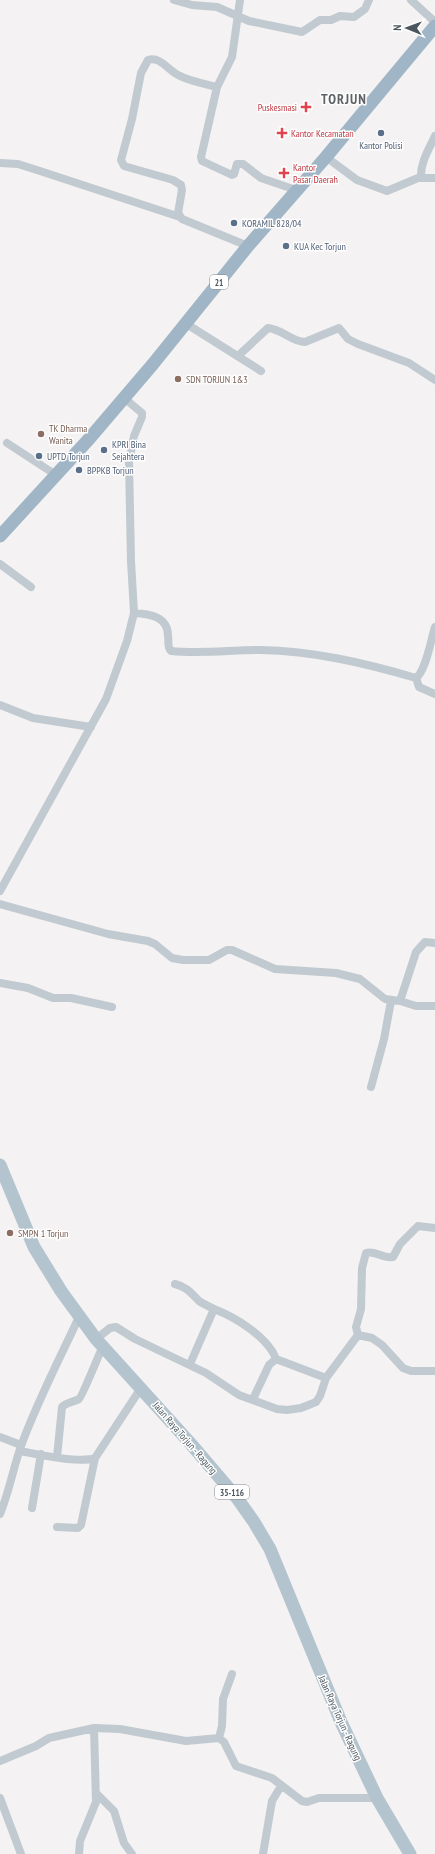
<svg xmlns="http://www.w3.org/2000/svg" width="435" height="1854" viewBox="0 0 435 1854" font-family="'PT Sans Narrow',sans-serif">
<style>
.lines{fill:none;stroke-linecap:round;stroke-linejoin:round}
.minor{stroke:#c1cad0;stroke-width:8}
.primary{stroke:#b4c4ce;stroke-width:13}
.trunk{stroke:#a0b6c6;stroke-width:13}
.health-dot{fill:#e0444e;stroke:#fff;stroke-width:1.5}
.service-dot{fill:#5c6f8a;stroke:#fff;stroke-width:1.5}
.education-dot{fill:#8d6e63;stroke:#fff;stroke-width:1.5}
.labels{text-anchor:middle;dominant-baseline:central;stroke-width:3;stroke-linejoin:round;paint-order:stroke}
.shield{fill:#fff;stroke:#81898f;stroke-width:1}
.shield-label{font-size:9px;font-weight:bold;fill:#4b575f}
.health-label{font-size:10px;fill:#be3a42;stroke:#fff;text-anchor:start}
.service-label{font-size:10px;fill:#4e5e75;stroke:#fff;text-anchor:start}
.education-label{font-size:10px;fill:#785e54;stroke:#fff;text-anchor:start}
.street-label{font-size:10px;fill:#4b575f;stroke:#fff}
.district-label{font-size:14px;font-weight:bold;letter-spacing:1px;fill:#5f6367;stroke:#fff}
</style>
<rect width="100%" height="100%" fill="#f4f2f2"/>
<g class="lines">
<path class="minor" d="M174,0L192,5L217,7L249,21L302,32L320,20H331L340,16L354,17L365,9L369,0
M240,0L232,57L217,87L201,157L202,161L232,175L234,174L237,164H243L261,178L296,190
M411,0L435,22
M217,87C205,84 189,81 178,75C168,70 160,56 148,60L141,73L132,119L121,160L124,166L173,180L181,185L182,190L178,213L182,219L248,246
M326,157L357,180L387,191L418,178H435
M0,163L18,164L40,171L180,217
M421,178C420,163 429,149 435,136
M185,323L261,371
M238,356L268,328C282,329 292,342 305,342L339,328L348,339L358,344L409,363L435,380
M7,443L56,475
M0,564L31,587
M134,613C151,614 168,617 168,636C169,642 167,647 171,651C201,654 231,650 260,650C314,651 365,663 416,678C426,671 431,639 435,627
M416,678L419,687L435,694
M0,705L33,718L91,727
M0,891L106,699L127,641L134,613L131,561L129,462L134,436L142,417V413L124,398
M0,904L108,934L148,941L155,944L172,958L183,960H209L227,950H232L275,969L336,973L360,979L385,999L400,1001L416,1006H435
M0,983L28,988L53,998H71L112,1007
M400,1001L416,952L425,942L435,943
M371,1087L384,1039L391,1001
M175,1284C187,1287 191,1293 199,1301C203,1304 209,1306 214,1309L190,1364
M214,1309C235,1317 268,1337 276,1359
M358,1335L372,1338L382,1345L403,1368L411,1371H435
M96,1339L110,1328L116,1327L135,1339L206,1373L239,1395L277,1409L287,1410L301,1408L316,1402L320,1396L326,1378L358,1335L356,1327L361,1309L362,1268L366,1253C375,1250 383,1259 393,1257L400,1244L418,1226L435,1228
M253,1399L269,1365L276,1359L326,1378
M0,1437L21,1445
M20,1451C37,1454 80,1464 95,1458L141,1388
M57,1457L62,1407C67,1402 74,1402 79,1399C82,1397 99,1354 103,1346
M32,1508L41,1454
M0,1514C9,1492 13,1469 21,1446C37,1402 59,1360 79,1317
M57,1527L78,1528L81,1525L95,1458
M219,1738L222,1726L223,1699L232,1674
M0,1761L36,1746L49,1738L94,1728L120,1729L186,1741L219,1738L224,1742L236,1766L272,1778L302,1801L307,1802L319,1798H377
M97,1794L114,1811L124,1843L132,1854
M0,1798L21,1854
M79,1854L80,1841L96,1802L94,1728
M263,1854L272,1801L281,1786"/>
<path class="primary" d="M0,1165L34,1247L61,1291L96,1339L191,1444L237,1498L254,1522L270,1549L341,1722L377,1798L410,1854"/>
<path class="trunk" d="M0,536L89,439L153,364L248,246L326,157L435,26"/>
</g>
<g class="health-dot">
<path d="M304 101h4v4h4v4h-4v4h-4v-4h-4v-4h4z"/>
<path d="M280 127h4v4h4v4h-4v4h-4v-4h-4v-4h4z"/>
<path d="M282 167h4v4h4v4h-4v4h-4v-4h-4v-4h4z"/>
</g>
<g class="service-dot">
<circle cx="381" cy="133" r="4"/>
<circle cx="234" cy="223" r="4"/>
<circle cx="286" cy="246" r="4"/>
<circle cx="104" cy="450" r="4"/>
<circle cx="39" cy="456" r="4"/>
<circle cx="79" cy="470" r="4"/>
</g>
<g class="education-dot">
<circle cx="178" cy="379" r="4"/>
<circle cx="41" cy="434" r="4"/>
<circle cx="10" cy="1233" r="4"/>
</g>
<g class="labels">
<g class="shield">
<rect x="210" y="275" width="18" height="14" rx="3"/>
<rect x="215" y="1485" width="34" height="14" rx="3"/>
</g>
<g class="shield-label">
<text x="219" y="282">21</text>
<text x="232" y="1492">35-116</text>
</g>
<g class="health-label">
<text x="297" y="107" text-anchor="end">Puskesmasi</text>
<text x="291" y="133">Kantor Kecamatan</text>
<text x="293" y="167">Kantor<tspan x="293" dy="12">Pasar Daerah</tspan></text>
</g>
<g class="service-label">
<text x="381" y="145" text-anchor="middle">Kantor Polisi</text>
<text x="242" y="223">KORAMIL 828/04</text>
<text x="294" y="246">KUA Kec Torjun</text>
<text x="112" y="444">KPRI Bina<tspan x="112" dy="12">Sejahtera</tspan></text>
<text x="47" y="456">UPTD Torjun</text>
<text x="87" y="470">BPPKB Torjun</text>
</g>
<g class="education-label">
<text x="186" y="379">SDN TORJUN 1&amp;3</text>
<text x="49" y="428">TK Dharma<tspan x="49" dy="12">Wanita</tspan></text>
<text x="18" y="1233">SMPN 1 Torjun</text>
</g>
<g class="street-label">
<text transform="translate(185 1438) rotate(49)">Jalan Raya Torjun - Ragung</text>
<text transform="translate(340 1718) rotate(66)">Jalan Raya Torjun - Ragung</text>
</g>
<g class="district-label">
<text x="344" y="99">TORJUN</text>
</g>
</g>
<g transform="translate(407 28) rotate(271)" stroke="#ffffff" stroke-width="3" paint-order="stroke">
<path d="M0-3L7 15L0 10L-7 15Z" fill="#4b575f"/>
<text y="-6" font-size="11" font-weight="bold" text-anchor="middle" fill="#4b575f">N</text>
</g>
</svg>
